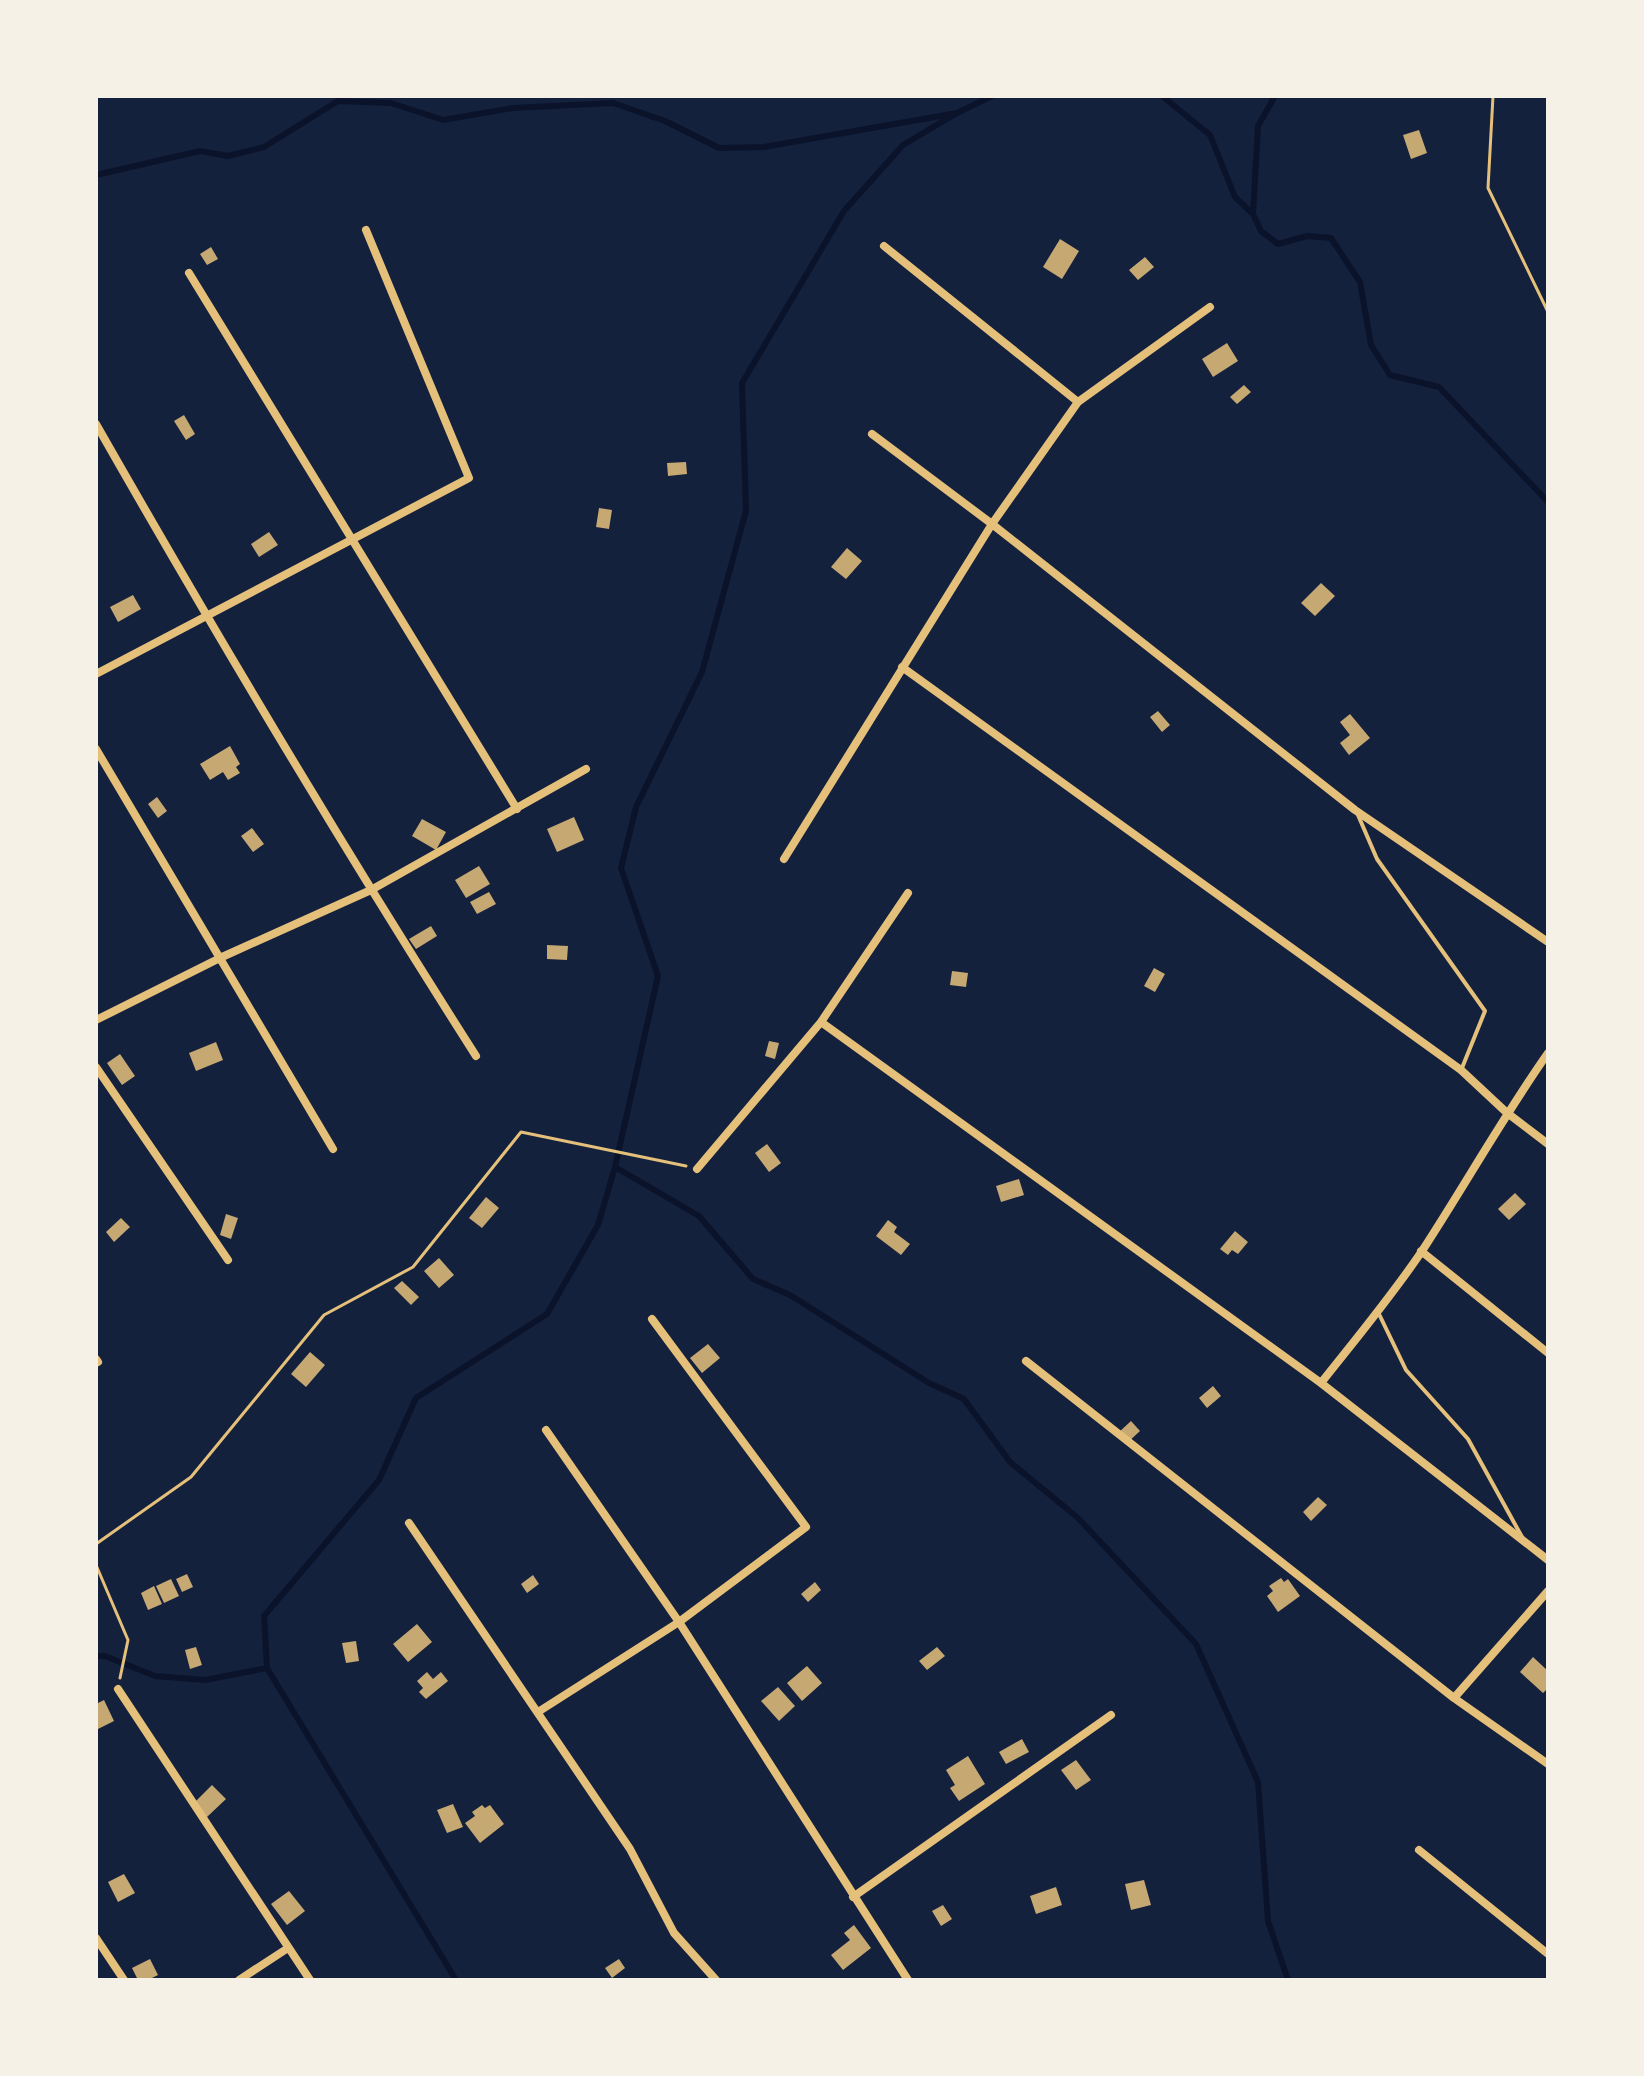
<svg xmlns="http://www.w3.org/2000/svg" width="1644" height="2076" viewBox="0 0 1644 2076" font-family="'Source Serif 4',serif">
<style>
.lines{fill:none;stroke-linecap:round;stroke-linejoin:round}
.stream{stroke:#0b132b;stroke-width:6}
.building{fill:#c6a872}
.path{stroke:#e5c07b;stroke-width:3}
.service{stroke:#e5c07b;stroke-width:4}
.minor{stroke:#e5c07b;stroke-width:8}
</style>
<rect width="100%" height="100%" fill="#14213d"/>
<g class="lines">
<path class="stream" d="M1162,96L1210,135L1235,197L1253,214
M1275,96L1258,126L1253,214L1261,231L1278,244L1307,236L1331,238L1360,282L1371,345L1390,375L1439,387L1548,502
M96,175L200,151L228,156L264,147L338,101L391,103L443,120L513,108L613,103L665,121L719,148L764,147L957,113L992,96
M615,1167L699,1216L753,1279L790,1295L929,1383L964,1399L1010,1462L1078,1518L1196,1644L1258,1782L1268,1921L1288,1980
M96,1656H105L155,1676L205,1680L267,1668
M456,1980L267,1668L264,1616L379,1480L416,1398L547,1314L598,1225L615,1167L658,976L621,868L636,807L702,672L746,511L742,383L844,211L903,145L957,113"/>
</g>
<path class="building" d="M1419,130L1427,153L1411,159L1403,135Z
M1060,239L1079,251L1062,279L1043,267Z
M211,247L218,259L207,265L200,254Z
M1145,257L1154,267L1138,280L1129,270Z
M1227,343L1238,361L1213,377L1202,359Z
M1244,385L1251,392L1237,404L1230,397Z
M184,415L195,434L186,440L174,421Z
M686,462L687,474L668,476L667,463Z
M599,508L612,510L609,529L596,527Z
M269,532L278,545L259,557L251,544Z
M847,548L862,561L846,579L831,567Z
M1321,583L1335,596L1315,616L1301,603Z
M133,595L141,609L118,622L110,607Z
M1158,711L1170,725L1162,732L1150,717Z
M1350,714L1370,738L1349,755L1340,743L1350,735L1340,722Z
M230,746L240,764L236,767L240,773L228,780L223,772L210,780L200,764Z
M157,797L167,811L158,818L148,804Z
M574,817L584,840L557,852L547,829Z
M422,819L446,832L436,850L412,836Z
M252,828L264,844L253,852L241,836Z
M479,866L490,884L466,898L455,880Z
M489,892L496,904L477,914L470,902Z
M431,926L437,936L416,949L409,939Z
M547,945L568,946L567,960L547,959Z
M1154,968L1165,974L1155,992L1144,986Z
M952,971L968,973L966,987L950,985Z
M769,1041L779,1043L775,1059L765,1056Z
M216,1042L223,1060L196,1071L189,1053Z
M120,1054L135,1076L122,1085L107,1063Z
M767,1144L781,1163L769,1172L755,1153Z
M1019,1179L1024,1195L1001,1202L996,1186Z
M1515,1193L1526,1204L1509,1220L1498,1209Z
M486,1197L499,1208L482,1228L469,1218Z
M226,1214L238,1218L231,1239L220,1235Z
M121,1218L130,1227L114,1242L106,1232Z
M888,1220L897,1227L894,1232L910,1244L901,1255L876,1236Z
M1235,1231L1248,1242L1238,1254L1232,1250L1228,1255L1220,1249Z
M439,1258L454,1275L439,1288L424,1271Z
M402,1281L419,1297L411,1305L394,1288Z
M708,1344L720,1358L702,1373L690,1358Z
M310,1352L325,1365L306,1387L291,1374Z
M1213,1386L1221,1396L1207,1408L1199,1398Z
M1131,1421L1140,1431L1126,1444L1117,1434Z
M1318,1497L1327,1505L1311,1521L1303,1512Z
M187,1574L193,1587L182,1592L176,1579Z
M533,1575L539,1584L527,1593L521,1584Z
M1281,1578L1284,1582L1288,1579L1300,1596L1278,1612L1267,1596L1273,1591L1269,1586Z
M171,1579L179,1596L164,1603L156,1586Z
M815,1582L821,1590L808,1602L801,1594Z
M154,1586L162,1604L148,1610L141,1593Z
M417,1624L432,1642L408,1662L393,1644Z
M356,1641L359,1661L346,1663L342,1643Z
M196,1647L202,1665L190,1669L185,1650Z
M937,1647L945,1656L927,1670L919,1661Z
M1533,1657L1548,1671V1688L1543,1693L1520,1672Z
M807,1666L822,1683L802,1701L787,1683Z
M427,1672L433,1679L441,1672L448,1681L426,1699L419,1692L423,1688L417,1681Z
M778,1687L795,1706L779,1721L761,1701Z
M104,1700L114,1721L96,1730V1704Z
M1022,1739L1029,1752L1006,1764L999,1752Z
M968,1756L985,1784L959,1801L950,1788L955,1785L946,1770Z
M1076,1760L1091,1780L1076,1790L1061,1770Z
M212,1785L226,1799L207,1817L194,1803Z
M453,1804L463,1827L447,1833L437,1810Z
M482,1805L485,1808L490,1805L504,1824L480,1843L465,1823L475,1816L472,1812Z
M124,1874L135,1893L118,1902L108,1882Z
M1144,1880L1151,1905L1131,1910L1125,1884Z
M1056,1887L1062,1905L1036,1914L1030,1896Z
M289,1891L305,1911L287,1925L271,1904Z
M943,1905L952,1919L941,1926L932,1911Z
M854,1925L871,1948L843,1970L831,1955L850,1940L844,1933Z
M150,1959L158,1975L148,1980H138L132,1968Z
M619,1959L625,1968L612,1978L605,1968Z"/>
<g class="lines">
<path class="path" d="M1493,96L1488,188L1548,312
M96,1544L191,1477L324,1315L413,1267L521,1132L686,1166
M96,1565L128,1640L120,1678"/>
<path class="service" d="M1358,815L1377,859L1485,1011L1462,1068
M1379,1314L1406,1370L1468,1439L1522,1537"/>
<path class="minor" d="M884,246L1078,402
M189,273L517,809
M96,424C218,638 344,849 476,1056
M872,434L992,524L1355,810L1548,942
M902,667L1461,1070L1506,1112L1548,1144
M96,674L469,478L366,230
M96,749L333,1149
M784,859L992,524L1078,402L1210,307
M96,1020L222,957L371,890L586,769
M821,1022L1321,1383L1548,1560
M96,1067L228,1260
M697,1169L821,1022L908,893
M1421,1251L1548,1353
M96,1359L98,1362L96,1363
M1026,1361L1454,1698L1548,1764
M1321,1383C1355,1340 1391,1297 1422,1251C1465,1185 1503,1117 1548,1053
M546,1430L679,1622L908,1980
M409,1523L630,1849L674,1933L716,1980
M118,1689L310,1980
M1454,1698L1548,1591
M538,1712L679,1622L806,1527L652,1319
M1419,1850L1548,1954
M853,1897L1111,1715
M96,1938L124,1980
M239,1980L288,1948"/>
</g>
<rect width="1644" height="2076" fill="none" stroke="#f6f1e7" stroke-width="196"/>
</svg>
